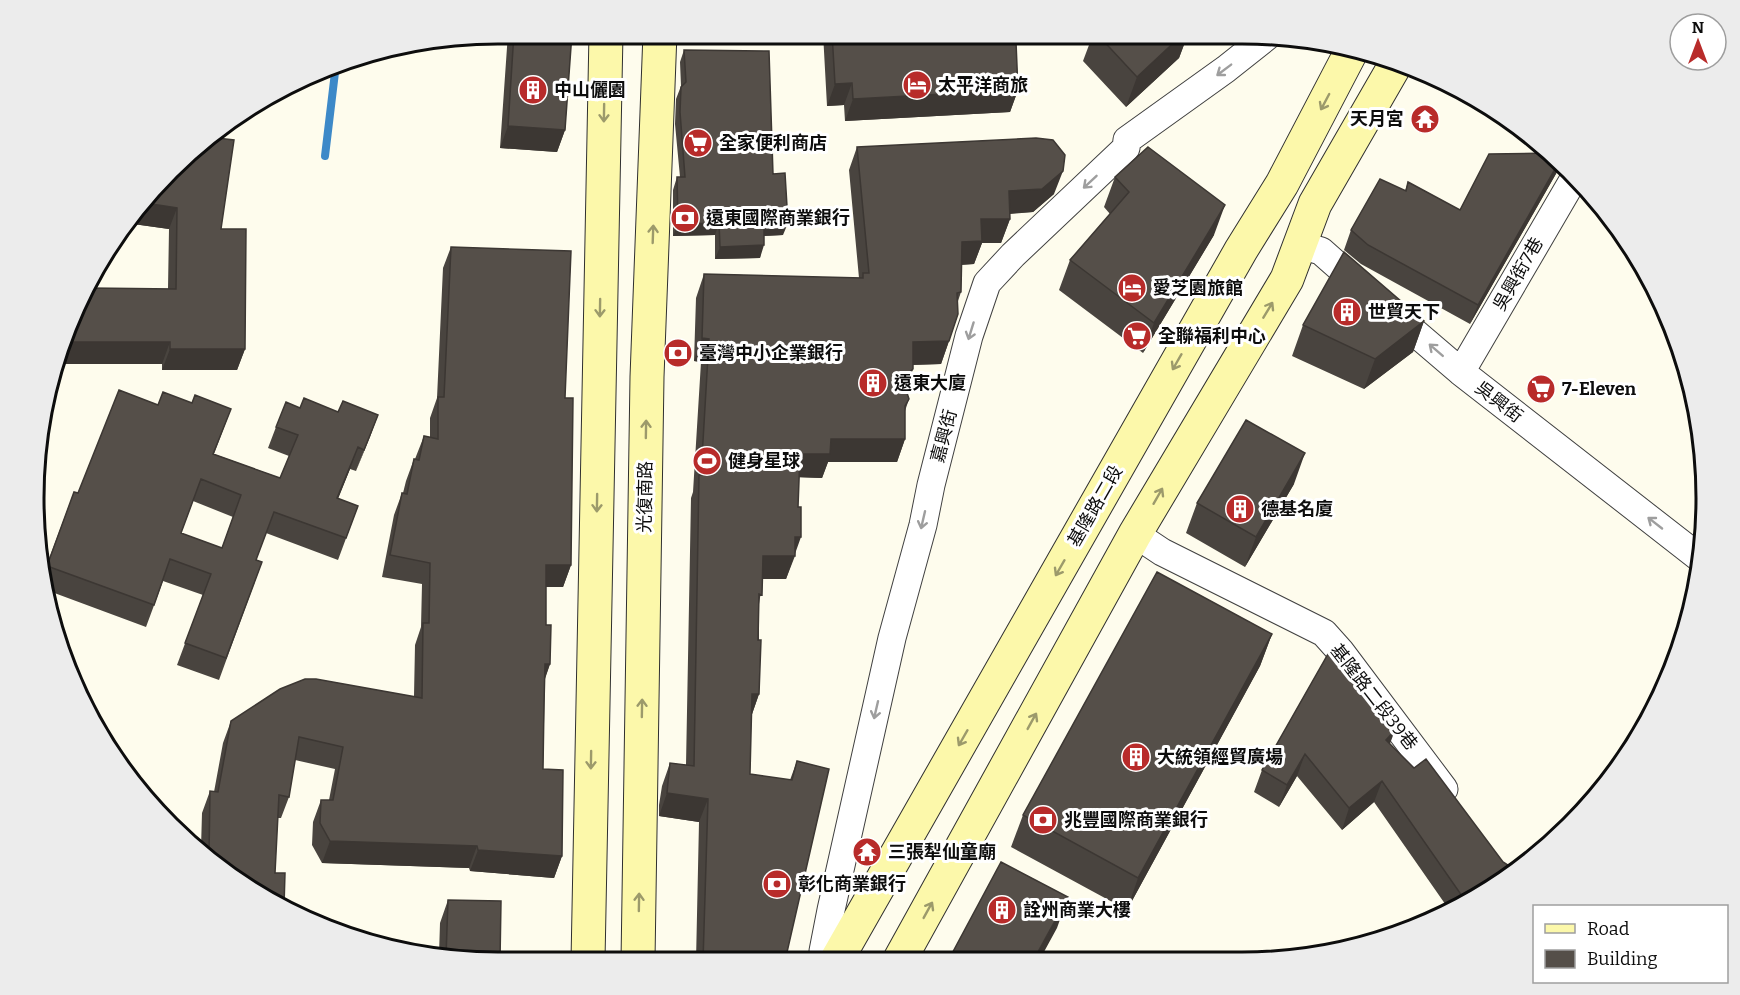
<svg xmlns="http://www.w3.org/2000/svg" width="1740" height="995" viewBox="0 0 1740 995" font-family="Bitter,'Noto Sans TC',serif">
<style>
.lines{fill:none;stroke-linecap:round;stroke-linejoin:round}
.stream{stroke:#3d89c8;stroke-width:8}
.street-casing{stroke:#404040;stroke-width:29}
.secondary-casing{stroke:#2f2f2f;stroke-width:35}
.street{stroke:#fff;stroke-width:27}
.secondary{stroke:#fcf8aa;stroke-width:33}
.wall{fill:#49443f;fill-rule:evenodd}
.shaded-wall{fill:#3c3733}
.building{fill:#554f49;stroke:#3c3733;stroke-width:1.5;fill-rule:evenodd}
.oneway{stroke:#9e9e9e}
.oneway2{stroke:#9c9a6b}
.labels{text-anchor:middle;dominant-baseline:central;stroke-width:6;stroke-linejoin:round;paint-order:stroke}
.poi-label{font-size:18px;font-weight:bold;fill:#0d0d0d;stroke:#fff;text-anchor:start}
.street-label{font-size:18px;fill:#0d0d0d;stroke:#fff}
.rim{fill:none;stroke:#0d0d0d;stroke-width:3}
</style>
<rect width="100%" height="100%" fill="#fefced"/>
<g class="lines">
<path class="stream" d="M325,156L336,64"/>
<g class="street-casing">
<path id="street" d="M1300,245L1321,251L1363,288
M1392,313L1461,372L1701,559
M1461,372L1576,175
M1135,534L1162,552L1324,633L1341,652L1444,789
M825,961L823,951L831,910L892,638L923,525L931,485L969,336L987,283L1013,255L1126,148L1127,140L1226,69L1270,34"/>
</g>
<g class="secondary-casing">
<path id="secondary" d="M588,961L606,33
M638,961L647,377L660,33
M836,961L1241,250L1282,184L1352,50
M899,961L1135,534L1287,279L1315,204L1398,60"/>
</g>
<use href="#street" class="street"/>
<use href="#secondary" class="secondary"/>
</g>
<path class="wall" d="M508,33H572L565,130L557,152L500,148Z
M823,33L979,34L980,43L1018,90L1010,112L845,121L844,105L827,106Z
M1089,34H1188L1179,58L1126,107L1083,61L1092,37Z
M684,50L773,174L783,235L764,236L760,258L715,259V235L673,236V190L677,177H680L675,124L676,99L681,86L680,62Z
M208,137L221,229L245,349L237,370H162V364H55L168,289L169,229L126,223Z
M857,147L1054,194L1033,212L1010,214V219L1001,243H982L974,264L961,265V292L958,301L949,341L941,364L913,365V369L907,386V393L909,399L905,411V439L897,462H828L822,478L799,477L795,556L786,579H763L759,604V694L751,717L750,774L790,780L797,761L785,961H696L699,822L659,816V805L662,786L670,763L686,765L691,498L693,492L701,362L694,361L696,298L704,274L859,278L849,170Z
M1551,153L1561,161L1557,172L1470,324L1361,264L1344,250L1351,230L1405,191L1408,182L1460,210Z
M1115,177L1214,235L1143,353L1059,290L1070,260L1110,214L1104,207Z
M451,247L565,398L571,565L563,587H546V625L550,664L545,679L543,769L562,856L554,878L470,871L469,868L322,863L312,845L313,822L321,800H329L335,769L295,760L289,797L281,818H278L240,884L201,848L202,813L210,791L214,792L223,743L231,721L414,696L415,645L421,627L422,584L382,577L394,515L402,493H403L406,481L414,459H415L424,436L430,437V418L437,398L443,268Z
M1424,321L1413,352L1364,389L1292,356L1303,325Z
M192,403L231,409L214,454L280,478L289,456L268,448L276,427L300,408L378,415L356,471L350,469L338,499L358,506L338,560L266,533L256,560L262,562L219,680L177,665L203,595L163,581L146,627L49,591L44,572L74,492L78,493L158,405ZM193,501L233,517L222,548L181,533Z
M1294,484L1245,567L1186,533L1197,503Z
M1272,634L1260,666L1127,910L1011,847L1023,815Z
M1328,654L1390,744L1475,900L1450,911L1374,802L1342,830L1297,776L1279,807L1254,792L1262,770Z
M448,900L467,961L439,955L440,923Z"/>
<path class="shaded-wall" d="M1183,34H1188L1179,58L1126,107L1137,77Z
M852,83L844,105L827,106L835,84Z
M1018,90L1010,112L845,121L853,99Z
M508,126L565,130L557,152L500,148Z
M1560,160L1561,161L1557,172L1470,324L1478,305Z
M1063,171L1054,194L1033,212L1001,214L1009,191Z
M145,203L177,208L169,229L126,223Z
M1225,205L1214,235L1143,353L1154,323Z
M981,219H1010L1001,243H982L974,264L954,265L962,242Z
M719,223L715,235L673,236L678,224Z
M764,223H788L783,235L759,236Z
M764,245L760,258L715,259L720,247Z
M1424,321L1413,352L1364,389L1375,359Z
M702,338L709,339L701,362L694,361Z
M949,341L941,364L905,365L913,342Z
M65,342H170L162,364H55Z
M170,349H245L237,370H162Z
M913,369L904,392L907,374Z
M378,415L370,437L356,471L364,450Z
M831,439H905L897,462H828L822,478L791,477L800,454Z
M358,447L350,469L329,520L337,498Z
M1305,453L1294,484L1245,567L1256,537Z
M795,537H801L786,579H755L763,556Z
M546,565H571L563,587H538Z
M1272,634L1260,666L1127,910L1138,878Z
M545,664H550L542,686Z
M752,694H759L751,717Z
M1395,730L1387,752L1386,740Z
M1305,754L1297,776L1279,807L1287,785Z
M1382,781L1374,802L1342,830L1349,808Z
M667,793L708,799L699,822L659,816Z
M330,841L477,846L469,868L322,863Z
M478,850L562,856L554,878L470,871Z
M1469,891L1464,904L1458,907L1462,896Z
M1068,897L1057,928L1039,961H1033Z"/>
<path class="building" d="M514,33H572L565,130L508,126Z
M832,33L979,34L980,43L1016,42L1018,90L853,99L852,83L835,84Z
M1097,34H1183L1137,77Z
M684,50L769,51L773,174L785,173L788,223H764V245L720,247L719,223L678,224L677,177H685L680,112L681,87L686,82Z
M208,137L234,140L221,229H246L245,349H170V342H65L89,288L176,289L177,208L145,203Z
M1036,138L1053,140L1065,155L1063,171L1042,189L1009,191L1010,219H981L982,241L962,242L961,292L957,293L958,314L949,341L913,342V369L907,374V393L909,399L905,406V439H831L830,454H800L798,507H801V537H795V556H763L762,595L759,594L758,640H761L759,694H752L750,774L792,780L797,761L829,769L785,961H703L708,799L667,793L668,782L670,763L694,766L699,475H701L709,339L702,338L704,274L863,278V273H869L857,147Z
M1148,147L1225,205L1154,323L1070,260L1129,192L1115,177Z
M1551,153L1560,160L1478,305L1368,245L1351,230L1380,179L1406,191L1408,182L1460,210L1489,154Z
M451,247L571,251L565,398H573L571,565H546V625H551L550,664H545L544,704L543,769L563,770L562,856L478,850L477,846L330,841L320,823L321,800H333L343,747L299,737L289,797L279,795L275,873H285L284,906L240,884L209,855L210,791L218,792L231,721L280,689L305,679H316L422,698L423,623H429L430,563L390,555L402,493L407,494L414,459L419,460L424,436L438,439V397H444Z
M1344,252L1424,321L1375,359L1303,325Z
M119,390L158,405L163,392L192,403L195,395L231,409L213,454L280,478L298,435L276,427L286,402L300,408L304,398L338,412L343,401L378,415L364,450L358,447L337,498L358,506L346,538L274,512L256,560L262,562L226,658L185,643L211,574L170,559L154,605L47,566L74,492L78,493ZM201,479L241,495L222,548L181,533Z
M1246,420L1305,453L1256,537L1197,503Z
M1157,572L1272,634L1138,878L1023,815Z
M1328,654L1377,704L1395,730L1386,740L1414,768L1426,759L1503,862L1511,867L1513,870L1475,899L1469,891L1462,896L1382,781L1349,808L1305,754L1287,785L1262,770Z
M1001,862L1068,897L1033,961H948Z
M448,900L501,901L500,961H467L446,957Z"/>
<defs><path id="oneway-shaft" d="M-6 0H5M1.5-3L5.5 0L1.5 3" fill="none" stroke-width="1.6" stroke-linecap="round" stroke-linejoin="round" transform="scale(1.5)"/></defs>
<g class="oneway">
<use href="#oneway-shaft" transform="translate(1224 70) rotate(143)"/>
<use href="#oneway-shaft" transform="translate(1090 182) rotate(137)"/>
<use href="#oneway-shaft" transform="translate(971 331) rotate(107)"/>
<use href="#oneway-shaft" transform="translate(1436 350) rotate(-139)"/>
<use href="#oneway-shaft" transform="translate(923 520) rotate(103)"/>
<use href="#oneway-shaft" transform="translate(1655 523) rotate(-142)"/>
<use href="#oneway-shaft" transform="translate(876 710) rotate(103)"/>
</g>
<g class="oneway2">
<use href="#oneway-shaft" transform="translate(1325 102) rotate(118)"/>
<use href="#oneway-shaft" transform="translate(604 113) rotate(91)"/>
<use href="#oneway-shaft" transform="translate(653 234) rotate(-88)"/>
<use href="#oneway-shaft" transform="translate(600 308) rotate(91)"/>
<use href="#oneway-shaft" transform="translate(1268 310) rotate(-59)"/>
<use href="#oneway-shaft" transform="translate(1177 362) rotate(120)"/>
<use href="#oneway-shaft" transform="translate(646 429) rotate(-89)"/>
<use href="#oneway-shaft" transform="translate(1158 496) rotate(-60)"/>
<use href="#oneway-shaft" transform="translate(597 503) rotate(91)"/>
<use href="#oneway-shaft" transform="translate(1060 568) rotate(120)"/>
<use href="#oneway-shaft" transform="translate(642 708) rotate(-89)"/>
<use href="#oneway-shaft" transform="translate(1032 721) rotate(-61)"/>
<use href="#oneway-shaft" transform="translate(963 738) rotate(120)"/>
<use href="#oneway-shaft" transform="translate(591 760) rotate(91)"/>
<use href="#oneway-shaft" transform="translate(639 902) rotate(-89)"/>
<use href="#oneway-shaft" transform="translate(928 910) rotate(-61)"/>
</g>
<defs>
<g id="hotel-disc" transform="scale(1.5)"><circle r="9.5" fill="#b82b2a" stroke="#fff"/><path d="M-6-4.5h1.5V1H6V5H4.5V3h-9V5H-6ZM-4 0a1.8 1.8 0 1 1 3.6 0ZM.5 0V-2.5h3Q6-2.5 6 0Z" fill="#fff"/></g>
<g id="building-disc" transform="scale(1.5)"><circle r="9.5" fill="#b82b2a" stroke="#fff"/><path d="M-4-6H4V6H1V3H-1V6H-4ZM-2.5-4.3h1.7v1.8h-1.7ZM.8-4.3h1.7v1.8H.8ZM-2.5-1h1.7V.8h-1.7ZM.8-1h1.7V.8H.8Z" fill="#fff"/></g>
<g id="temple-disc" transform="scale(1.5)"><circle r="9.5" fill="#b82b2a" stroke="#fff"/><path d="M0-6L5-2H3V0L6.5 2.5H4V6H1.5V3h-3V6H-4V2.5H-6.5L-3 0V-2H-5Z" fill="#fff"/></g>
<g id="supermarket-disc" transform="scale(1.5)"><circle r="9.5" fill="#b82b2a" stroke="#fff"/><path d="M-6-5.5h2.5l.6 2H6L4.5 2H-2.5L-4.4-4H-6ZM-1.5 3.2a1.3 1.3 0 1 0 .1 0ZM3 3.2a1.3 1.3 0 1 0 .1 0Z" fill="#fff"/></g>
<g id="bank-disc" transform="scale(1.5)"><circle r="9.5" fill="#b82b2a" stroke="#fff"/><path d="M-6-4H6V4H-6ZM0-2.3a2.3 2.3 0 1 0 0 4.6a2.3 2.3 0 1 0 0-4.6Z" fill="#fff"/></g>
<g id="stadium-disc" transform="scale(1.5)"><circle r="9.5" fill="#b82b2a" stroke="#fff"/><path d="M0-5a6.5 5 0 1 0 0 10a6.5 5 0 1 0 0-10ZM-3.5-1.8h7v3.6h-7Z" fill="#fff"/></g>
</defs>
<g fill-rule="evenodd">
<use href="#hotel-disc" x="917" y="85"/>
<use href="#building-disc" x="533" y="90"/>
<use href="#temple-disc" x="1425" y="119"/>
<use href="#supermarket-disc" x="698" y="143"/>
<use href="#bank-disc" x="685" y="218"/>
<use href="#hotel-disc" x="1132" y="288"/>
<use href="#building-disc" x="1347" y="312"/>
<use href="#supermarket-disc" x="1137" y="336"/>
<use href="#bank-disc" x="678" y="353"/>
<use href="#building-disc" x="873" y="383"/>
<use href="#supermarket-disc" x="1541" y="389"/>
<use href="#stadium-disc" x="707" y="461"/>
<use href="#building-disc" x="1240" y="509"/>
<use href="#building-disc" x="1136" y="757"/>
<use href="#bank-disc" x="1043" y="820"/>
<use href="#temple-disc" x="867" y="852"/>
<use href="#bank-disc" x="777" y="884"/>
<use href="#building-disc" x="1002" y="910"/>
</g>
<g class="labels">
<g class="poi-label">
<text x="938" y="85">太平洋商旅</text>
<text x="554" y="90">中山儷園</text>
<text x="1404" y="119" text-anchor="end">天月宮</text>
<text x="719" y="143">全家便利商店</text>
<text x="706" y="218">遠東國際商業銀行</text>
<text x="1153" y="288">愛芝園旅館</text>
<text x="1368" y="312">世貿天下</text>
<text x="1158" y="336">全聯福利中心</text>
<text x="699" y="353">臺灣中小企業銀行</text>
<text x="894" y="383">遠東大廈</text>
<text x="1562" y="389">7-Eleven</text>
<text x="728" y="461">健身星球</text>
<text x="1261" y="509">德基名廈</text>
<text x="1157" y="757">大統領經貿廣場</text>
<text x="1064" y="820">兆豐國際商業銀行</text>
<text x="888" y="852">三張犁仙童廟</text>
<text x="798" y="884">彰化商業銀行</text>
<text x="1023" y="910">詮州商業大樓</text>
</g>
<g class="street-label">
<text transform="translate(1518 274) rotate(-60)">吳興街7巷</text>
<text transform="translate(1499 402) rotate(38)">吳興街</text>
<text transform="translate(944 436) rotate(-75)">嘉興街</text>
<text transform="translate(645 497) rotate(-89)">光復南路</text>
<text transform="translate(1095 506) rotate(-60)">基隆路二段</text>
<text transform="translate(1374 697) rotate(52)">基隆路二段39巷</text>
</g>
</g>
<path d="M0 0H1740V995H0ZM498 44H1242A454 454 0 0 1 1696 498V498A454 454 0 0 1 1242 952H498A454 454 0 0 1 44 498V498A454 454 0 0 1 498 44Z" fill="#ececec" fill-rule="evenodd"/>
<path class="rim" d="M498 44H1242A454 454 0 0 1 1696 498V498A454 454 0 0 1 1242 952H498A454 454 0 0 1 44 498V498A454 454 0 0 1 498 44Z"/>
<rect x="1533" y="905" width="195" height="78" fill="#ffffff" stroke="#9e9e9e" stroke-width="1.5"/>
<rect x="1545" y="924" width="30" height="9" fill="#fcf8aa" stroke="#9e9e9e" stroke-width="1.5"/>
<text x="1587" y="935" font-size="18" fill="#0d0d0d">Road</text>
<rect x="1545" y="950" width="30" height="18" fill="#554f49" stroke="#9e9e9e" stroke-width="1.5"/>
<text x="1587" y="965" font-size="18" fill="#0d0d0d">Building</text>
<g transform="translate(1698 42)"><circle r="28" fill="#ffffff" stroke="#9e9e9e" stroke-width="1.5"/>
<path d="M0-4.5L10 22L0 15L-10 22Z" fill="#b82b2a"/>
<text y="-9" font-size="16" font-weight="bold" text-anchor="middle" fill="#0d0d0d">N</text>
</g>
</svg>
